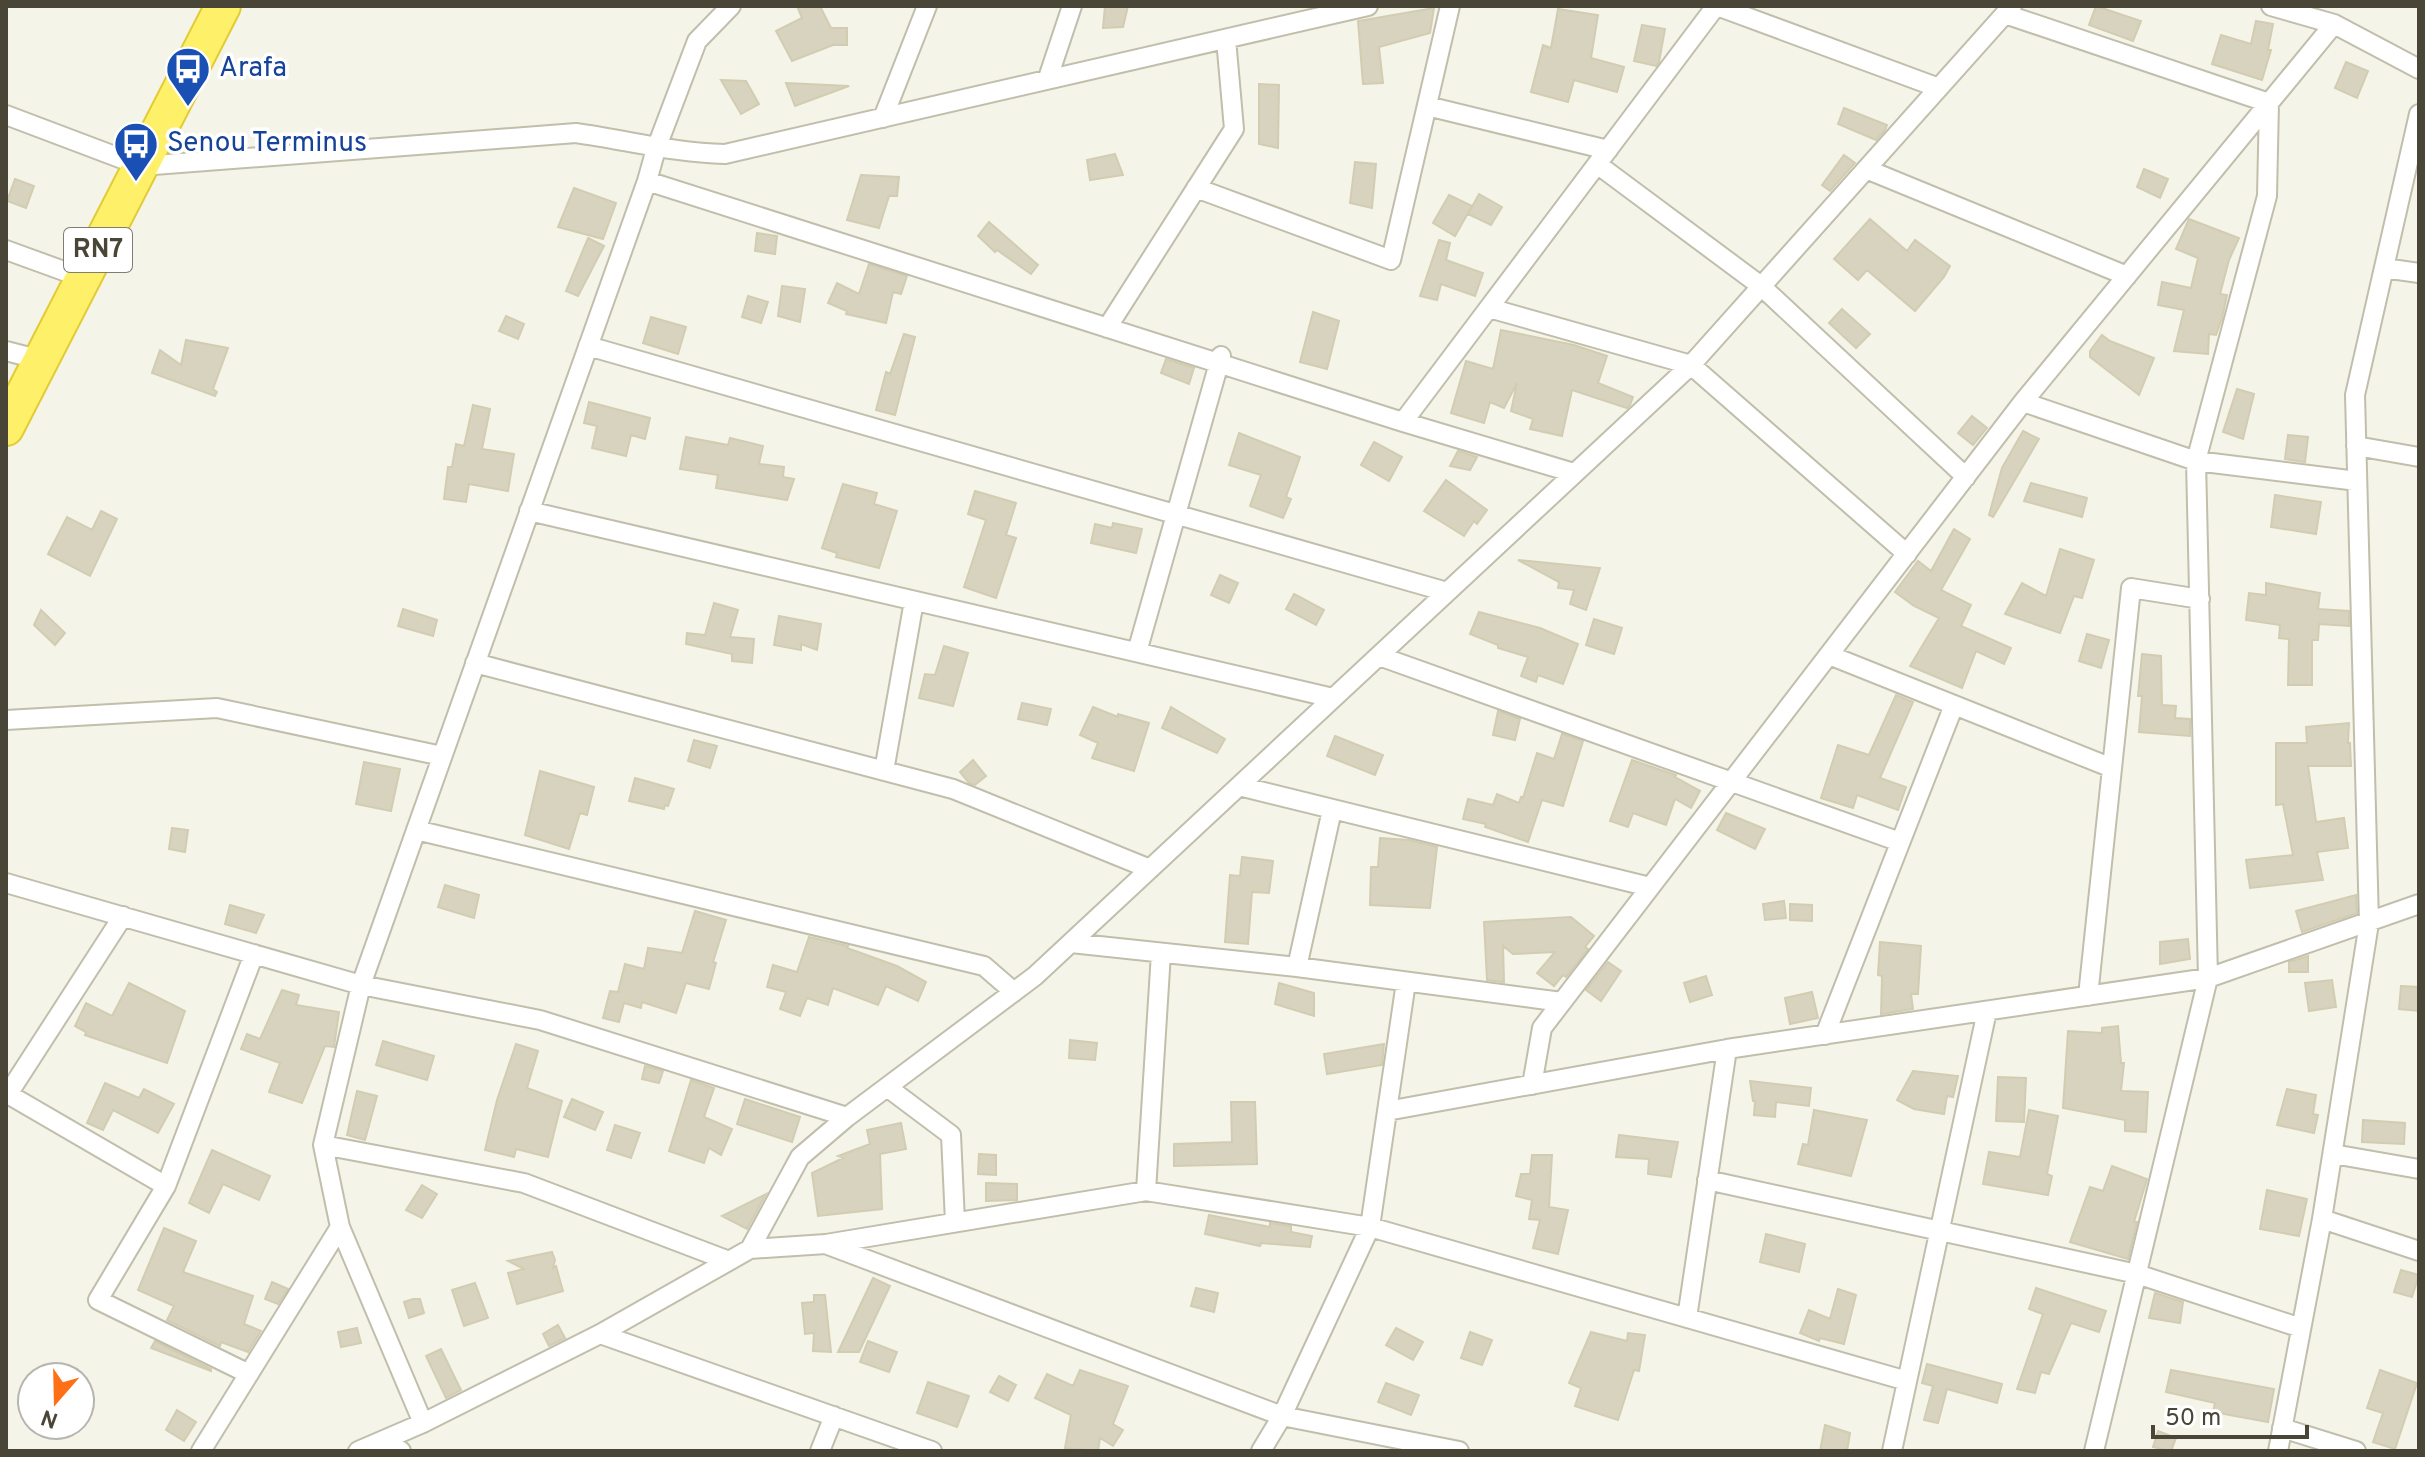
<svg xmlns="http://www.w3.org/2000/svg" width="2425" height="1457" viewBox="0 0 2425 1457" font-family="Overpass,sans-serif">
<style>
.building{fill:#d7d3be;stroke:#d2cdb1;stroke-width:2}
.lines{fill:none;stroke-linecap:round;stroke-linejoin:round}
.street-casing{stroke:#c1beab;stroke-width:22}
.highway-casing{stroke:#e2cb35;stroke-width:38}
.street{stroke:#fff;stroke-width:18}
.highway{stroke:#fff069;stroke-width:34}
.labels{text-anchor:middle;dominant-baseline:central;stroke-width:7;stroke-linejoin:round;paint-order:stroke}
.shield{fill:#fff;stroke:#807e73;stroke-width:2}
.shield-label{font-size:26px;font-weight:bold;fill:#494637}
.transit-label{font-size:28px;fill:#164399;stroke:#fff;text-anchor:start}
</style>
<rect width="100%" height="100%" fill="#f5f4e9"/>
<path class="building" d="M797,6H820L831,28H847V45H833L792,61L776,31L802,18Z
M1105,6H1128L1123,27L1103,28Z
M2096,6L2141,21L2133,41L2089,25Z
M1434,8L1430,33L1379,47L1383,83L1363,84L1358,21Z
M1558,9L1598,15L1591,58L1624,67L1617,92L1574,80L1568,102L1531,92L1543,45L1551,48Z
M2256,21L2273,24L2268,50H2271L2262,80L2212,64L2221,35L2251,44Z
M1642,25L1665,29L1659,62L1656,66L1634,61Z
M2346,62L2368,71L2357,98L2335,88Z
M721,80L746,81L759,104L741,114Z
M786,83L849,86L795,106Z
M1259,84L1279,85L1278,148L1259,144Z
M1844,108L1887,125L1885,130L1876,140L1838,124Z
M1115,154L1123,175L1090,180L1087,160Z
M1844,155L1855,163L1830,191L1822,185Z
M1355,162L1376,164L1372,208L1350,203Z
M2144,169L2168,179L2160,198L2137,187Z
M861,175L899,177L897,196H889L879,228L847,220Z
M15,179L34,186L26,208L7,201Z
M574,188L616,203L603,239L558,227Z
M1479,194L1502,207L1491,225L1468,214Z
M1449,195L1472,206L1455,236L1433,223Z
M1870,219L1907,251L1915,240L1950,266L1944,277L1915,311L1867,270L1858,280L1834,259Z
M2189,219L2239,238L2229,260L2220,294L2227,295L2222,318L2216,335L2209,334L2208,354L2174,351L2184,310L2158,305L2162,282L2191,288L2198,258L2176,249Z
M989,222L1038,265L1031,274L997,250L995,252L978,236Z
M757,233L777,236L775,254L755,251Z
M588,238L604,246L578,296L566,291Z
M1439,240L1450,243L1446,260L1483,273L1475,296L1441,284L1437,300L1420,296Z
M869,264L907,276L901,294L893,292L886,323L846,314L847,311L828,303L837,283L859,294Z
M782,286L805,289L800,322L778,316Z
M748,296L768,302L761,323L742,317Z
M1842,309L1870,334L1856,348L1829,323Z
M1313,312L1339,321L1327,369L1300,362Z
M506,316L524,324L518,339L499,331Z
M651,317L686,327L678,354L643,343Z
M1501,330L1574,345L1607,356L1598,383L1633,397L1630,405L1627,408L1572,390L1562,436L1530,429L1533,419L1511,411L1517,383L1504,408L1490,402L1484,423L1451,413L1466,361L1493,369Z
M904,334L915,337L895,415L876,410L886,372L890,374Z
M2102,335L2110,341L2154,358L2139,395L2090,357V351Z
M186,340L228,348L213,389L217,392L215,396L152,373L160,350L181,365Z
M1166,359L1194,368L1189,384L1161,373Z
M2237,389L2254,394L2243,439L2223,432Z
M589,402L650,418L645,439L631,435L626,456L592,448L597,426L584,423Z
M473,405L490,409L482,449L514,454L508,491L469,484L466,502L444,499L448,467H452L456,444L464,446Z
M1972,416L1987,428L1973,445L1958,433Z
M2023,431L2039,439L1993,517L1989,515L2002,468Z
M1239,433L1300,457L1286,497L1291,499L1283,518L1250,506L1261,475L1229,465Z
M2288,435L2308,437L2305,462L2285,459Z
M686,437L728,445L730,438L763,446L759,464L784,467L783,477L794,479L787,500L716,488L718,475L680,469Z
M1374,442L1402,457L1389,481L1361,465Z
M1458,451L1477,457L1470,470L1450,466Z
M1446,480L1487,510L1477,524L1474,521L1464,536L1424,511Z
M2031,483L2087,498L2082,517L2024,501Z
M843,484L877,493L874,504L897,511L879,568L836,557L837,553L822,548Z
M975,491L1016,503L1006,535L1016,538L996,598L964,587L986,520L968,514Z
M2275,495L2321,502L2316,534L2271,527Z
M101,511L117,519L90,576L48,554L67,517L92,530Z
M1113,523L1142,529L1136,553L1091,543L1095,524L1112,528Z
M1954,529L1970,539L1941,590L1971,605L1961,626L2011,648L2004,664L1976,651L1962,688L1910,666L1939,618L1914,606L1895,592L1918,561L1931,571Z
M2060,549L2094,560L2082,598L2074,596L2060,633L2005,614L2022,583L2046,596Z
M1518,560L1600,568L1586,610L1570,604L1574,590L1558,588L1559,582Z
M1220,575L1238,583L1229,603L1211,595Z
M2266,583L2320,593L2318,609L2349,611V626L2319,624L2318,640H2312V685H2288L2289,639L2279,638L2280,625L2246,620L2249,593L2266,595Z
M1294,594L1324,610L1316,625L1286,609Z
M714,603L738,610L730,637L754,639L752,663L732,661V654L686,644L687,633L705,635Z
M403,609L437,620L433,636L398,626Z
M41,610L65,633L55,645L34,625Z
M1479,612L1540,628L1578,644L1563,684L1538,675L1536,682L1521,676L1528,657L1498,648V645L1470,634Z
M779,616L821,624L817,650L801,644V650L774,645Z
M1594,619L1622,628L1614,654L1586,645Z
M2087,634L2109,640L2101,668L2079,661Z
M944,646L968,653L953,706L919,698L925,674L935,675Z
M2142,654L2161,656L2162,705L2176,706L2175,718L2190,719V736L2139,732L2142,696H2138Z
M1896,695L1913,702L1880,778L1906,787L1898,810L1857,795L1853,808L1821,798L1838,745L1869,755Z
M1022,703L1051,709L1047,725L1018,719Z
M1093,707L1118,717V714L1149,723L1134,771L1092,758L1098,743L1080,735Z
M1171,707L1225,739L1217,753L1162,728Z
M1498,711L1520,719L1515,740L1493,735Z
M2349,723L2348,743H2350L2351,766H2308L2316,822L2344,818L2348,848L2317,852L2323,880L2250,888L2246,860L2293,855L2283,804L2276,805V743H2307L2306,727Z
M1562,734L1583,741L1563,806L1542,800L1528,842L1485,827L1486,824L1463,819L1468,799L1493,805L1497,794L1519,803L1521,797L1523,798L1537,753L1554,759Z
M1335,736L1383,755L1375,775L1327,756Z
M694,740L717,746L710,768L688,761Z
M973,760L986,776L975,785L969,783L960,772Z
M1632,760L1676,775L1675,777L1700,791L1691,808L1675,799L1666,825L1633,813L1628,827L1610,821Z
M364,762L400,769L391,811L356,804Z
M540,771L594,787L587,815L580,813L569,849L525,835Z
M635,778L674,789L668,806L665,805L664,809L629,801Z
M1726,813L1765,829L1755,849L1717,830Z
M172,828L188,830L185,852L169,849Z
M1380,838L1409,840L1437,847L1430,908L1370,905L1371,867H1378Z
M1242,857L1273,861L1269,893L1252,892L1248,944L1225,942L1230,875L1240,876Z
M445,885L479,895L474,918L438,907Z
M2356,895L2357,913L2302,932L2296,911Z
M1784,901L1786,918L1765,920L1763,904Z
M1790,904L1812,905V921L1790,920Z
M230,905L264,915L256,933L225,924Z
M695,911L726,920L713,962L716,963L709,989L686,983L676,1013L642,1002L641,1008L624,1003L619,1022L603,1018L610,991L618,992L625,964L644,969L648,948L682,953Z
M1571,917L1594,936L1585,947L1588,949L1566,977L1563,975L1554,986L1537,973L1555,952L1513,954L1503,946L1504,982L1487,980L1484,922Z
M809,937L848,946L847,948L897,966L926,982L918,1001L886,986L878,1005L833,988L828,1005L807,998L800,1016L780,1009L786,992L767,987L773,965L797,972Z
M2188,939L2190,959L2160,964V942Z
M1880,942L1921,946L1918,994H1911L1913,1009L1881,1014L1882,976L1878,975Z
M2308,956V972H2289V962Z
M1608,962L1621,971L1601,1001L1586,990Z
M1706,976L1712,995L1690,1002L1684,983Z
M2332,980L2336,1007L2309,1011L2305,983Z
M129,983L185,1011L167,1063L85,1035L86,1032L75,1026L86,1003L112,1016Z
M1279,983L1314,993V1016L1275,1004Z
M2401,986L2419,987V1011L2399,1009Z
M282,990L299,995L296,1005L339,1012L334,1047L325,1046L302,1103L269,1092L280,1063L241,1049L247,1034L260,1039Z
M1812,992L1818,1018L1790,1024L1785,998Z
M2118,1026L2121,1063H2124L2121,1091L2148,1092L2146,1132L2125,1131V1120L2063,1108L2068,1031L2102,1033V1028Z
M1070,1040L1097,1043L1095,1060L1069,1058Z
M383,1041L434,1056L427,1080L376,1065Z
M516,1044L538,1051L527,1088L562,1101L548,1157L516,1149L514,1157L485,1150L497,1100Z
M1384,1044L1382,1065L1327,1074L1324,1054Z
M645,1066L663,1071L659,1083L642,1079Z
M1913,1071L1958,1076L1953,1097L1947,1096L1944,1114L1914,1109L1897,1100Z
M1998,1077L2026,1078L2024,1122L1996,1121Z
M691,1080L714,1088L704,1117L732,1129L721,1155L709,1148L704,1163L669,1151Z
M1750,1081L1811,1088L1809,1106L1776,1102L1775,1117L1754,1115L1755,1101H1753Z
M105,1083L139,1098L144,1089L174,1104L158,1133L113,1110L103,1130L87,1123Z
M2287,1089L2316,1095L2313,1114L2318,1115L2314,1133L2277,1125Z
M357,1091L377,1096L365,1140L347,1135Z
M572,1099L603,1112L595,1130L564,1117Z
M745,1099L800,1117L792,1142L737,1124Z
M1231,1102H1255L1257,1164L1174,1166V1144L1232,1142Z
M1814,1110L1867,1120L1851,1176L1798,1164L1803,1144L1808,1145Z
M2029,1110L2058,1116L2047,1174L2052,1176L2048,1195L1983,1184L1989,1152L2020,1157Z
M2363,1120L2405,1123L2404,1144L2362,1142Z
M901,1123L906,1149L880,1154L882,1209L818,1216L812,1173L843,1158L838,1156L870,1144L867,1130Z
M615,1125L640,1133L631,1158L607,1150Z
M1619,1135L1678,1142L1671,1177L1648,1174L1649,1159L1616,1157Z
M212,1150L270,1176L259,1200L223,1184L209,1213L189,1203Z
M979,1154L996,1155V1175L978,1174Z
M1532,1155H1552L1549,1207L1568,1210L1558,1254L1533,1248L1540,1220L1529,1219L1532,1200L1516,1196L1521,1174H1530Z
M2112,1166L2147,1179L2134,1222H2137L2128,1259L2070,1242L2090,1187L2103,1191Z
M986,1183L1017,1184V1200L986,1201Z
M422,1185L437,1194L422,1218L406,1210Z
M2267,1190L2307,1199L2299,1236L2260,1229Z
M766,1194L747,1229L722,1216Z
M1209,1215L1270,1227V1223L1291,1226V1232L1312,1236L1310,1247L1261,1243L1260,1246L1205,1234Z
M164,1228L196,1241L183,1272L253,1296L244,1324L261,1331L248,1352L221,1342L220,1346L167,1320L174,1306L138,1290Z
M1766,1234L1805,1244L1799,1272L1760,1262Z
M552,1252L555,1260L553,1268L556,1266L563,1291L517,1304L508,1273L524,1269L508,1261Z
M2401,1270L2419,1275L2412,1297L2394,1292Z
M873,1278L890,1286L875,1318L859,1352H838Z
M272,1282L288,1289L278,1304L265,1299Z
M475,1283L488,1318L464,1326L452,1290Z
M1196,1288L1218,1293L1214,1312L1191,1306Z
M2036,1288L2106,1311L2099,1332L2071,1323L2049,1374L2041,1372L2035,1393L2017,1389L2043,1314L2029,1309Z
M1838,1289L1856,1295L1844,1344L1820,1338L1819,1341L1800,1333L1809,1310L1830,1319Z
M2155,1293L2183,1302L2180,1323L2149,1318Z
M814,1295H825L831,1352L813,1351L814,1333L805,1334L802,1303L814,1302Z
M413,1299H420L424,1313L409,1318L404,1302Z
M558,1325L565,1338L549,1346L543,1334Z
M357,1328L361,1343L341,1347L338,1332Z
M1396,1328L1423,1342L1413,1360L1386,1345Z
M1470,1332L1492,1340L1482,1365L1461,1358Z
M1591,1332L1627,1341L1628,1333L1645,1335L1639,1371L1634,1370L1618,1420L1575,1406L1581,1388L1569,1383Z
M155,1341L211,1369V1371L151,1348Z
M868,1341L897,1352L889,1372L860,1362Z
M441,1349L461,1390L446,1398L426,1356Z
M1927,1364L2002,1384L1997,1403L1947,1389L1938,1423L1924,1420L1933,1386L1922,1383Z
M1080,1370L1128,1386L1113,1424L1123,1430L1113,1446L1100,1438L1098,1451L1065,1448L1071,1415L1035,1398L1047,1374L1073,1386Z
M2171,1370L2274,1389L2268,1422L2213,1412L2215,1403L2166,1392Z
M2380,1370L2417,1383L2395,1449L2373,1442L2383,1413L2367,1408Z
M999,1376L1016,1385L1008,1401L990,1392Z
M928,1382L969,1396L957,1427L917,1413Z
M1386,1383L1419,1395L1411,1415L1378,1402Z
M177,1410L196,1422L184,1441L166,1430Z
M1825,1425L1850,1433L1847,1451H1820Z
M2158,1431L2176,1438L2171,1451L2153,1447Z"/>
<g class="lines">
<g class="street-casing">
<path id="street" d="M1717,6L1939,88
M2271,6L2334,24L2419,69
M2005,14L2269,103L2267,196L2196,461L2208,978L2094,1451
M1048,78L1072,6
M1427,106L1608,150
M6,115L141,166L576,133C626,140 674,153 725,154L1368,6
M883,118L927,6
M1597,164L1761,286L1966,477
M1866,169L2127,276
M647,181L1403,422L1574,473
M1196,188L1391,260L1450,6
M6,250L83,278
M2384,268L2419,273
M1489,308L1691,365L1907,554
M1107,328L1234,129L1226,39
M588,346L1447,592
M6,351L41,360
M2023,402L2196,461L2357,481
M1403,422L1716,6
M2356,446L2419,457
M529,511L1333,698
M1137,652L1221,356
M1829,655L2112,768
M1379,656L1900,842
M475,663L953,789L1150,869
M6,720L217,708L442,756
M884,771L914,601
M1239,786L1650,887
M416,830L984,966L1014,992
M6,883L361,985L540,1020L847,1117
M1071,943L1297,967L1562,1002
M1297,967L1332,810
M2088,996L2131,588L2200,599
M1825,1035L1954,705
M1532,1085L1542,1028L2023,402L2334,24
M887,1087L951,1135L955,1222
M6,1093L166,1186
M8,1094L123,916
M1387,1111L1727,1049L2208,978L2419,904
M323,1145L524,1183L729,1261
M2333,1154L2419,1169
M1707,1180L2137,1274L2301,1328
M1146,1191L1161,953
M2322,1219L2419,1251
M828,1245L1282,1416L1459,1451
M750,1249L800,1157L847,1117L1035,976L1691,365L2012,6
M1687,1318L1727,1049
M600,1334L932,1451
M249,1374L98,1300L166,1186L254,954
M423,1423L340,1227L323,1145L361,985L647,181L656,149L697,41L731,6
M2282,1428L2356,1451
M384,1440L401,1451
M201,1451L340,1227
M358,1451L423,1423L600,1334L750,1249L826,1244L1146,1191L1370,1227L1907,1381
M820,1451L834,1416
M1261,1451L1282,1416L1370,1227L1406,982
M1892,1451L1987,1011
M2278,1451L2322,1219L2369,923L2355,395L2419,114"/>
</g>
<g class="highway-casing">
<path id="highway" d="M6,428L223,6"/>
</g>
<use href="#street" class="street"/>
<use href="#highway" class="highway"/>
</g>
<defs>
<g id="bus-pin" transform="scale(2.3)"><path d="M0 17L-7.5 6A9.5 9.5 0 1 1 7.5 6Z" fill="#1a4fb4" stroke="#fff"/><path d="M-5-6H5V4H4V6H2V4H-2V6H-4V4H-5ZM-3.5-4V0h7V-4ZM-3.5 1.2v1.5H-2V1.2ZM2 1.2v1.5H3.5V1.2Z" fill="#fff"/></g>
</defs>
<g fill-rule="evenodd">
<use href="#bus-pin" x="188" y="69"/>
<use href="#bus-pin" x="136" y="144"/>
</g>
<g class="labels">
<rect class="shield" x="64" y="228" width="68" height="44" rx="6"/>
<g class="shield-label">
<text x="98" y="250">RN7</text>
</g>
<g class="transit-label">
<text x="219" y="69">Arafa</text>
<text x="167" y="144">Senou Terminus</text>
</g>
</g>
<rect width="2425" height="1457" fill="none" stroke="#494637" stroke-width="16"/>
<g transform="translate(56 1401) rotate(200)"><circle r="38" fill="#ffffff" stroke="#b6b5af" stroke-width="2"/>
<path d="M0-6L14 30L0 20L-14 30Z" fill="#ff6f15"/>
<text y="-12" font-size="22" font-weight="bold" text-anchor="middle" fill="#494637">N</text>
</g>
<path d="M2153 1425v12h154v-12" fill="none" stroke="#494637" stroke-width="4"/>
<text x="2165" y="1425" font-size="24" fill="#494637" stroke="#ffffff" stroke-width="6" paint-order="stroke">50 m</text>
</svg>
